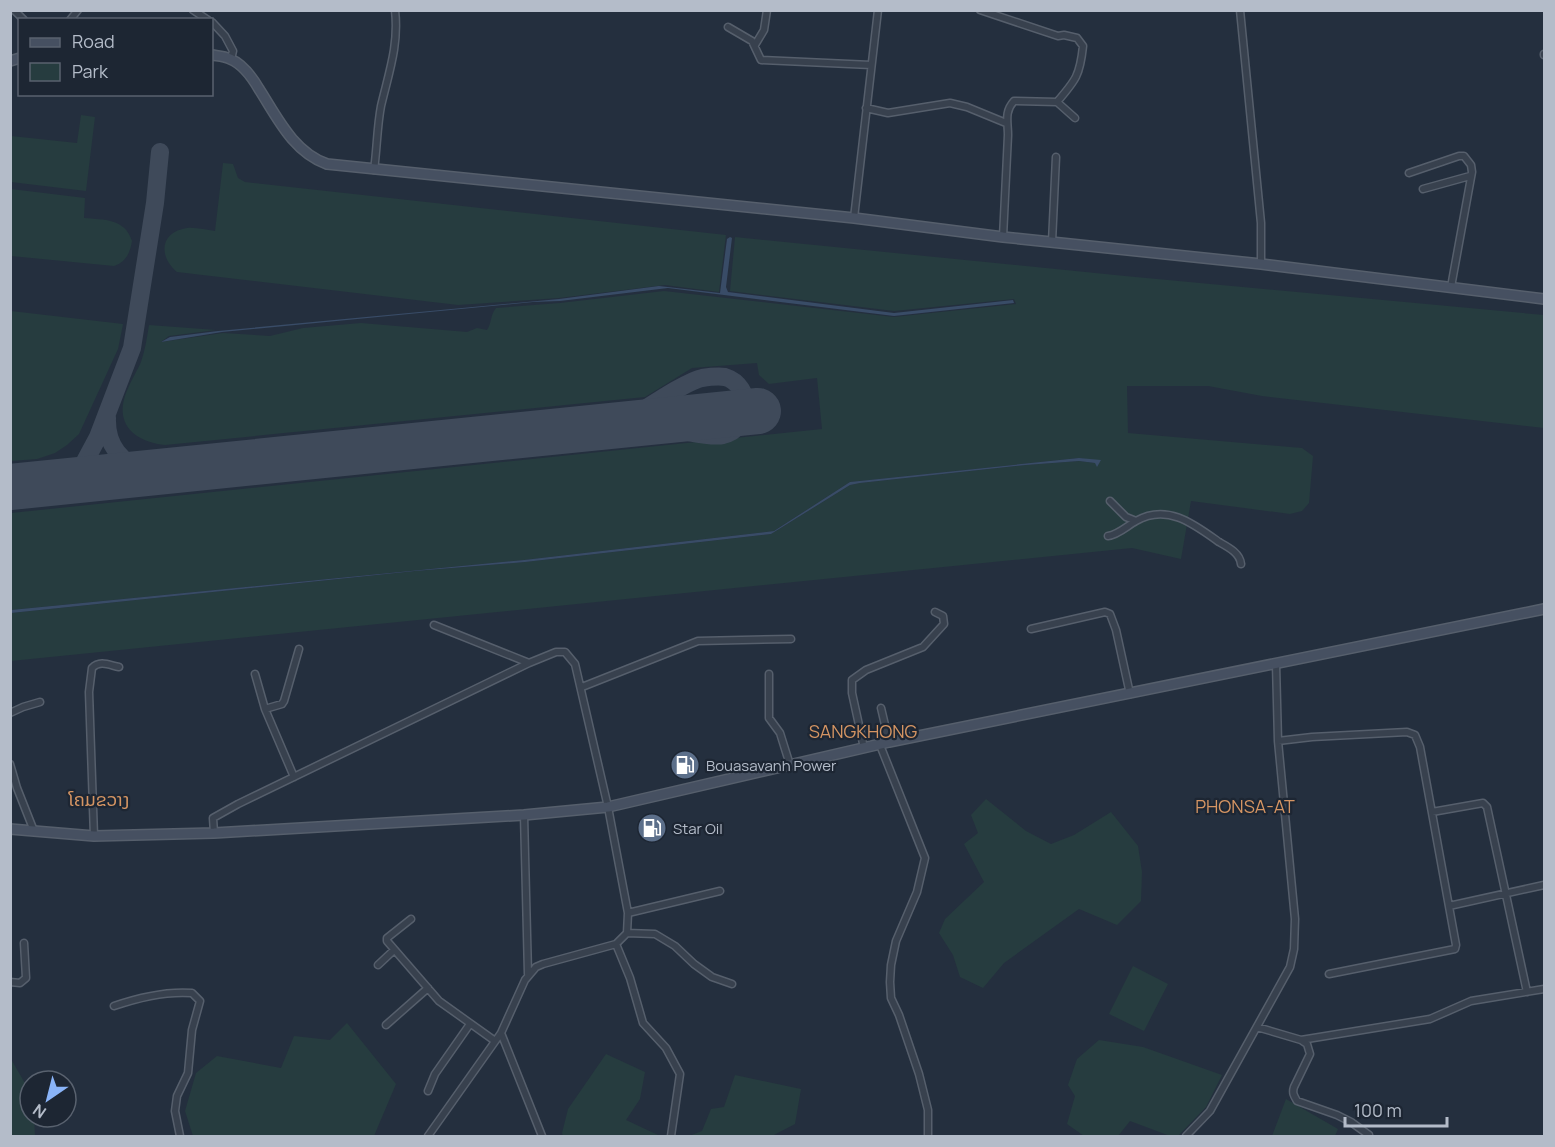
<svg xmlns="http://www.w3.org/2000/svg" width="1555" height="1147" viewBox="0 0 1555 1147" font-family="Manrope,'Noto Sans Lao',sans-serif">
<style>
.green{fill:#263c3f}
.water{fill:#394c67}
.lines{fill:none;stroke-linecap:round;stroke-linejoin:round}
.taxiway{stroke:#3f4a5a;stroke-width:18}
.runway{stroke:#3f4a5a;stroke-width:46}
.street-casing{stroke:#565f6c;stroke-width:9}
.secondary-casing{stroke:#565f6c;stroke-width:12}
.street{stroke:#38414e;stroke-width:6}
.secondary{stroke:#465061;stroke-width:9}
.labels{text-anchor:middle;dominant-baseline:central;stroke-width:4.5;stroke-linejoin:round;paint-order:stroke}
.poi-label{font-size:15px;fill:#b4bcc9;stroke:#1d2633;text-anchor:start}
.quarter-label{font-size:18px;fill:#d59563;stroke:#1d2633}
</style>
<rect width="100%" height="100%" fill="#242f3e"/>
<path class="green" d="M81,115L95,117L86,191L11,182V136L77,143Z
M223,163L233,164L238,178L245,182L726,235L719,292L665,285L559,298L458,305L177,272C158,256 160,232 187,228C196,227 206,230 215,231Z
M11,189L85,198L84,218C104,220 125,218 132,241C130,253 126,262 114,266L11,256Z
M735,237L1125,276L1544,315V428L1262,396L1208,386H1127L1128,433L1302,448L1313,456L1309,503L1302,511L1290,514L1191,501L1181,559L1132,548L11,661V613L415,571L525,562L771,534L850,485L860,483L1026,465L1079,461L1095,463L1100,461L1079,458L850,482L774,531L524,560L11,610V513L822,429L817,378L769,384L759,375L757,363L692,368L645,397L165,445C138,442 115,427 125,396C129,384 136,373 141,362C145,350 147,338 149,325L216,330L169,336L161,342L223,333L270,336L303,328L361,323L467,332L477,328L487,330C492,323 490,315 496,308L560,303L664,291L894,317L1016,304L1014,299L894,311L730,291Z
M11,311L123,324L118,349L79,434L67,445L55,453L37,459L11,461Z
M986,799L1026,831L1051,844L1074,835L1111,812L1138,846L1142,872L1141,901L1117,925L1079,909L1004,963L983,988L960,977L953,955L939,933L945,919L984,882L964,844L978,833L971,815Z
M1133,966L1168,984L1144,1031L1109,1014Z
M347,1023L396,1084L374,1136H193L185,1111L196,1073L217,1056L281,1068L294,1036L330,1040Z
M1099,1040L1143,1047L1222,1075L1206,1107L1178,1136H1170L1130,1121L1118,1136H1084L1067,1124L1075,1096L1068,1085L1077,1059Z
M606,1054L645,1072L640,1099L626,1120L658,1135L669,1136H563L562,1133L568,1109Z
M11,1059L30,1092V1117H34L35,1136H11Z
M735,1075L801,1089L795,1124L772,1136H689L702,1131L711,1109L724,1107Z
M1286,1099L1338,1129L1335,1136H1272Z"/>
<path class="water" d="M730,237L732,238L726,287L728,292L894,313L1013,300L1014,303L894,316L668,288L560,301L533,302L222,332L161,342L170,337L218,331L559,299L659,286L720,293L727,239Z
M1079,458L1101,460L1097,467L1095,463L1079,461L1026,465L860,483L850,485L771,534L525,562L415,571L11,613V610L524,560L774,531L850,482Z"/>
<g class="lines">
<path class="taxiway" d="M107,418C106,446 121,462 146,473
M602,426H613L626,421C643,411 686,381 702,378C709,377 718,376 725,377C754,386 751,429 723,435C709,439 661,426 646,422
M75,480L98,437L132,348L155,203L160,152"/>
<path class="runway" d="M10,487L758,411"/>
<g class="street-casing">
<path id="street" d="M14,10L24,20
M193,10L208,20
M980,10L1058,36L1064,35L1077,38L1083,46C1080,75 1076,80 1057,102L1014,101C1004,112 1008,122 1008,135L1003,237
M1240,10L1261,223V264
M70,20L78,10
M212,22L225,36L233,51L231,59
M728,27L752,41L761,60L871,65
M755,45L764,30L767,10
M1544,55V54
M1057,102L1075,118
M866,108L888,113L950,103L967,107L1006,123
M374,170C377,149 377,127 381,106C389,72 399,45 395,10
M1409,173L1459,156H1464L1471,165L1472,172L1451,287
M1423,189L1470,176
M854,218L878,10
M1052,242L1056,157
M1110,501L1126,517L1136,521
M1108,536C1118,535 1127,526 1136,521C1167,503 1194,524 1219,542C1228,547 1240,553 1241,564
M434,625L529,663
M1031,629L1105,612L1110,614L1116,630L1130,694
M255,674L265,709L294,777
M769,674V718L780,733L790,765
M582,687L698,641L791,639
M881,708L889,742
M265,709L282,704L284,701L299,649
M10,713L23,707L40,702
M1278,741L1312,737L1407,732L1415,735L1420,747L1456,945L1455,949L1329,974
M880,745L925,858L917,892L896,941L891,965L890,982L891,998L899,1015L919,1074L928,1110V1136
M864,748L852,693V680L866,670L923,647L944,624L943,616L935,612
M10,764L17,788L34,831
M1432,812L1483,803L1487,807L1527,992
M524,815L528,974
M214,833L213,818L238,804L529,663L556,652H565L575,664L608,807L628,913L627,933L616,944L543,964L536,967L525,980L501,1033L428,1136
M94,836L89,692L92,668C100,660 109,665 119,667
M1449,906L1544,885
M628,913L720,891
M411,919L387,938V941L439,1001L495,1041
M627,933L655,934L675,946L694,964L712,977L732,984
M616,944L630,978L643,1023L666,1048L680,1074L671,1136
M378,965L394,950
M10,982L20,983L26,978L24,943
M114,1006C140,997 165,991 192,993L200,1001L192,1030L188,1073L177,1096L175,1111L180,1136
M386,1025L428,988
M1257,1027L1301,1040L1430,1019L1471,1001L1544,989
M501,1033L542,1136
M1301,1040L1307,1044L1310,1054L1294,1087C1292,1093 1294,1096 1297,1101L1337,1115L1351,1122L1369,1135
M428,1091L435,1074L470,1024
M1186,1136L1210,1111L1290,967L1294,949L1295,919L1278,741L1276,664"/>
</g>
<g class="secondary-casing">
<path id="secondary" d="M212,55C218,56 224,56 230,59C243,64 252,77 259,89C277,117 293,152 327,164L854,218L1003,237L1261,264L1544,299
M10,61L20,58
M10,829L94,836L214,833L524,815L608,807L889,742L1544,609"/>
</g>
<use href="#street" class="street"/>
<use href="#secondary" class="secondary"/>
</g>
<defs>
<g id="fuel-disc" transform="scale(1.5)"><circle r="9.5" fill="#5c6f8a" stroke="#1d2633"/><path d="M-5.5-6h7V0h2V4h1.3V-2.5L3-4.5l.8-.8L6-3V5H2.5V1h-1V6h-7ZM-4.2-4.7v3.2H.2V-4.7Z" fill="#fff"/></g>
</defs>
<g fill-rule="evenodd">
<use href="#fuel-disc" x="685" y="765"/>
<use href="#fuel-disc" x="652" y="828"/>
</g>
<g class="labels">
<g class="poi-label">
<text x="706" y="765">Bouasavanh Power</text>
<text x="673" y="828">Star Oil</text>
</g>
<g class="quarter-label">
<text x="863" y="731">SANGKHONG</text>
<text x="99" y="799">ໂຄມຂວາງ</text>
<text x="1245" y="806">PHONSA-AT</text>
</g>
</g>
<rect width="1555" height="1147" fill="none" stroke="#b4bcc9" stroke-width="24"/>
<rect x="18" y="18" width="195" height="78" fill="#1d2633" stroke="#59626f" stroke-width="1.5"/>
<rect x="30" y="38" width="30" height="9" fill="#465061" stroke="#59626f" stroke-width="1.5"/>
<text x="72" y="48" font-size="18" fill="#b4bcc9">Road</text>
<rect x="30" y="63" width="30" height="18" fill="#263c3f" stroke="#59626f" stroke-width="1.5"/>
<text x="72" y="78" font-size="18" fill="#b4bcc9">Park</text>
<g transform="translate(48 1099) rotate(215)"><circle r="28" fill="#1d2633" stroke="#59626f" stroke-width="1.5"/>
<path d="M0-4.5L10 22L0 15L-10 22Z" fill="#8ab4f8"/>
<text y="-9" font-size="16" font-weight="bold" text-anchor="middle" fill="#b4bcc9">N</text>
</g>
<path d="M1345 1117v9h102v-9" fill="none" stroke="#b4bcc9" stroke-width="3"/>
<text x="1354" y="1117" font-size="18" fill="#b4bcc9" stroke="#1d2633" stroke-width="4.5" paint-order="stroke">100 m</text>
</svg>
